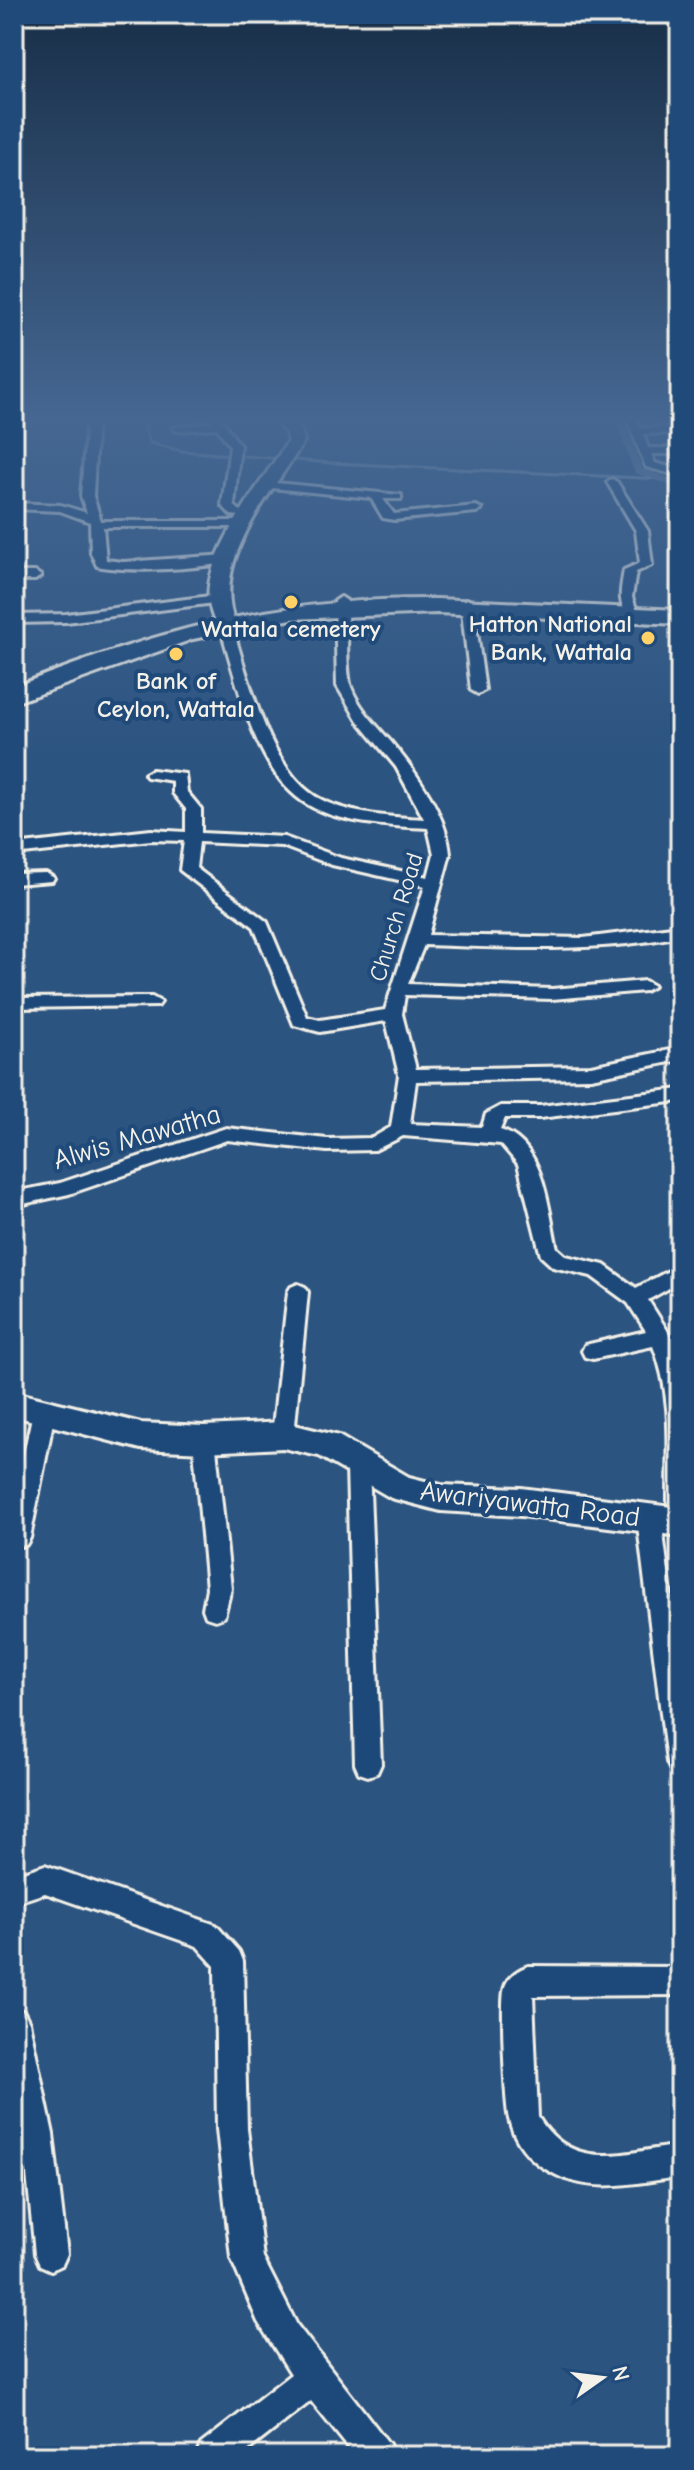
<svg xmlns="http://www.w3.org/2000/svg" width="694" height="2470" viewBox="0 0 694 2470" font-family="'Comic Neue',sans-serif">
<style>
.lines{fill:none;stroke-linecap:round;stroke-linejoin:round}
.stream{stroke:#a7b4c0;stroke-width:3}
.canal{fill:#738ca6;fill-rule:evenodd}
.street-casing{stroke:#f4f1e8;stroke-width:6}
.secondary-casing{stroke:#f4f1e8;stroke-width:6}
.primary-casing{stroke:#f4f1e8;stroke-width:6}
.highway-casing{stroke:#f4f1e8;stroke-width:6}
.street{fill:#1f4a7a;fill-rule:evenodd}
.secondary{fill:#1f4a7a;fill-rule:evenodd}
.primary{fill:#1f4a7a;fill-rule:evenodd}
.highway{fill:#1f4a7a;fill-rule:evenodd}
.poi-dot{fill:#ffd166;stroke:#1f4a7a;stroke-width:3}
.labels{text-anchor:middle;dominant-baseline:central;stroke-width:8;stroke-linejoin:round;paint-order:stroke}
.far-poi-label{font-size:24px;font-weight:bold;fill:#f4f1e8;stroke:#1f4a7a}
.far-street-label{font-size:24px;fill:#f4f1e8;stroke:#1f4a7a}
.street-label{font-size:28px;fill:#f4f1e8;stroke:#1f4a7a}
</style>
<rect width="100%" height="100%" fill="#2c5481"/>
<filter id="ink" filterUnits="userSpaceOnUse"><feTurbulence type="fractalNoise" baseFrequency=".0125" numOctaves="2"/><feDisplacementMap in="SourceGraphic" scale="16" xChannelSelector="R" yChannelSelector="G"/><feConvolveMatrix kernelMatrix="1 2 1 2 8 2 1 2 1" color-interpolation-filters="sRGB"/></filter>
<g filter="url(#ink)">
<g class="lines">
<path class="stream" d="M149,417L145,430L150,443L182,451L332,463L662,479"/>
<path class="canal" d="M614,417H623L642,469L680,482V488L635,473Z"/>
<g class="street-casing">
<path id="street" d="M14,417H49L14,420Z
M87,417H97L93,496L101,521H242L248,524L242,527H103L106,560L123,562L227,555L231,556V562C193,569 134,573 97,566L91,553L90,522L60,511L14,509V503L61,505L87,513L81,496Z
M209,417H220L240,446L234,505L239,510L251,513V517L231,515L222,505L230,446L217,428L177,431L172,428L213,422Z
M626,417H636L640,428L680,427V433L643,434L648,448H680V454H651L655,463L680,470V476L646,467Z
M612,479L617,482L648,531L652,565L636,572L632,597L637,611L631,615C615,606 622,585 624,570L640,563L636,531L607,482Z
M265,482L401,495V499H383L394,514L476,506L482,509L476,512L394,520L383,518L371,498L261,487L259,485Z
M14,572H35L41,576L35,580H14Z
M218,595L224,599L222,602L66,622L14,623V615L66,614Z
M341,597L347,601C348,622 345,670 351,687C359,708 377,726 391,742C417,773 447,815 450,854L428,935L583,938L680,926V936C595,953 510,948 424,945L408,984L552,989L645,981L654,986L645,991L552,999L405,995L402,1014L416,1069L591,1066L680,1048V1060L591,1078L416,1081L410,1124L482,1127L486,1114L501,1106H540L680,1089V1101L540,1118H505L500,1130C545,1143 548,1209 557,1248L566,1256L604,1265L636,1288L680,1265V1282L648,1300L667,1330L680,1359V1511L672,1508L668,1501C668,1448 673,1396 653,1346L593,1359L585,1357L582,1351L585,1345L646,1331L628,1303L591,1276L553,1267L541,1256L518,1164L501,1144L403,1136L375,1150L327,1151L227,1140L69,1194L14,1206V1192L60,1183L226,1128L327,1139L372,1138L391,1127L399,1075L386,1021L320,1032L294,1025L254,927L180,870L184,841L151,840L14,855V845L151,830L186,832V809L173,793V781L147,777L145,774L152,770L185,774L187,792L201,809V833L284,837L341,858L428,877L434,854L428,828C389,826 335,824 302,801C253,767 236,676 219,623L225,619L231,623C248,675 269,775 322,800C352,815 391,817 424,819L396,767L358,721L337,686L335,601ZM199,842L282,846L332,865L425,886L385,1010L320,1020L307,1017L267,922L196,868Z
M467,599L473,603L485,690L478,694L471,690L461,603Z
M46,873L54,878L52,881L14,884V874Z
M152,997L161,1002L158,1006L14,1008V998Z
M298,1284L305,1287L308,1292L294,1435L291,1441L283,1444L275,1441L272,1435L288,1292L291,1287Z
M44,1403L52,1406L55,1412L30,1538L26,1545L14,1547V1501L33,1412L36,1406Z
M204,1430L212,1433L215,1439L231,1588L224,1617L215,1620L206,1617L203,1609L207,1588L193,1439L196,1433Z
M358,1457L366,1459L369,1466L381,1764L377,1773L368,1776L359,1773L355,1764L347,1466L350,1459Z
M649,1508L657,1511L661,1518L680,1663V1774L671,1771L667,1762L637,1518L641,1511Z
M45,1865L216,1925L239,1951L243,1961L247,2129L263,2258L297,2325L389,2444L394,2456H355L311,2401L241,2456H196L201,2444L291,2374L258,2322L231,2258L217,2129L215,1966L197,1946L45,1893L14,1903V1875Z
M528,1966L680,1967V1995L533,1996L538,2117C573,2174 626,2152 680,2145V2177C635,2182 591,2196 549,2171C529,2160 514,2141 509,2119C505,2105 501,2005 504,1991C506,1978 517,1970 528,1966Z
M14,2007L24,2012L29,2022L53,2134L67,2254L62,2265L51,2270L40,2265L35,2254L23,2134L14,2093Z"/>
</g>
<g class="secondary-casing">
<path id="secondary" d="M14,1392L141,1423L204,1426L283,1422L339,1436L409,1477L441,1485L521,1488L680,1508V1536L521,1516L441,1511L391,1498L319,1456L283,1448L204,1452L141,1449L14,1416Z"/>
</g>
<g class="primary-casing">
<path id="primary" d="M272,417H288L302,432L304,441C273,493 210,559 235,623L225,629C215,626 214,620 211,611C194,564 264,480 288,441L286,433Z"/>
</g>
<g class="highway-casing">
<path id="highway" d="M437,599L680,610V624L437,613L292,619L193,639L14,703V687C164,628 275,598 437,599Z"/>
</g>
<use href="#street" class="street"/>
<use href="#secondary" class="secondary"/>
<use href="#primary" class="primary"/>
<use href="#highway" class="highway"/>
</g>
</g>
<linearGradient id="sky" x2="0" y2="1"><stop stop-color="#182e47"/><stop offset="0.55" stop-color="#456792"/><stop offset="1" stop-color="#456792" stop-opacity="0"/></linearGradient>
<rect width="694" height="763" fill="url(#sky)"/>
<g class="poi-dot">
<circle cx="291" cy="602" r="8"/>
<circle cx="648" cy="638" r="8"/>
<circle cx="176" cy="654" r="8"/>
</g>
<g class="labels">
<g class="far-poi-label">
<text x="632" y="624" text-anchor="end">Hatton National<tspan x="632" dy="28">Bank, Wattala</tspan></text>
<text x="291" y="629">Wattala cemetery</text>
<text x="176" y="681">Bank of<tspan x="176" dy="28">Ceylon, Wattala</tspan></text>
</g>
<g class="far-street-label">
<text transform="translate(396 917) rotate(-73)">Church Road</text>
</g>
<g class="street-label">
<text transform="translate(137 1137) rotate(-16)">Alwis Mawatha</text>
<text transform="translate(530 1504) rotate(7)">Awariyawatta Road</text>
</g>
</g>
<rect width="694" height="2470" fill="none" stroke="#1f4a7a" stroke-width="48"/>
<rect x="24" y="24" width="646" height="2422" fill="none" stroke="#f4f1e8" stroke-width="3" filter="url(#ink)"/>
<g transform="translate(602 2378) rotate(76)" stroke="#1f4a7a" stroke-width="6" paint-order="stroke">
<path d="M0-6L14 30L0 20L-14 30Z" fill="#f4f1e8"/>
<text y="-12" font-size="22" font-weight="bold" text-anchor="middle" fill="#f4f1e8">N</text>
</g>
</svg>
